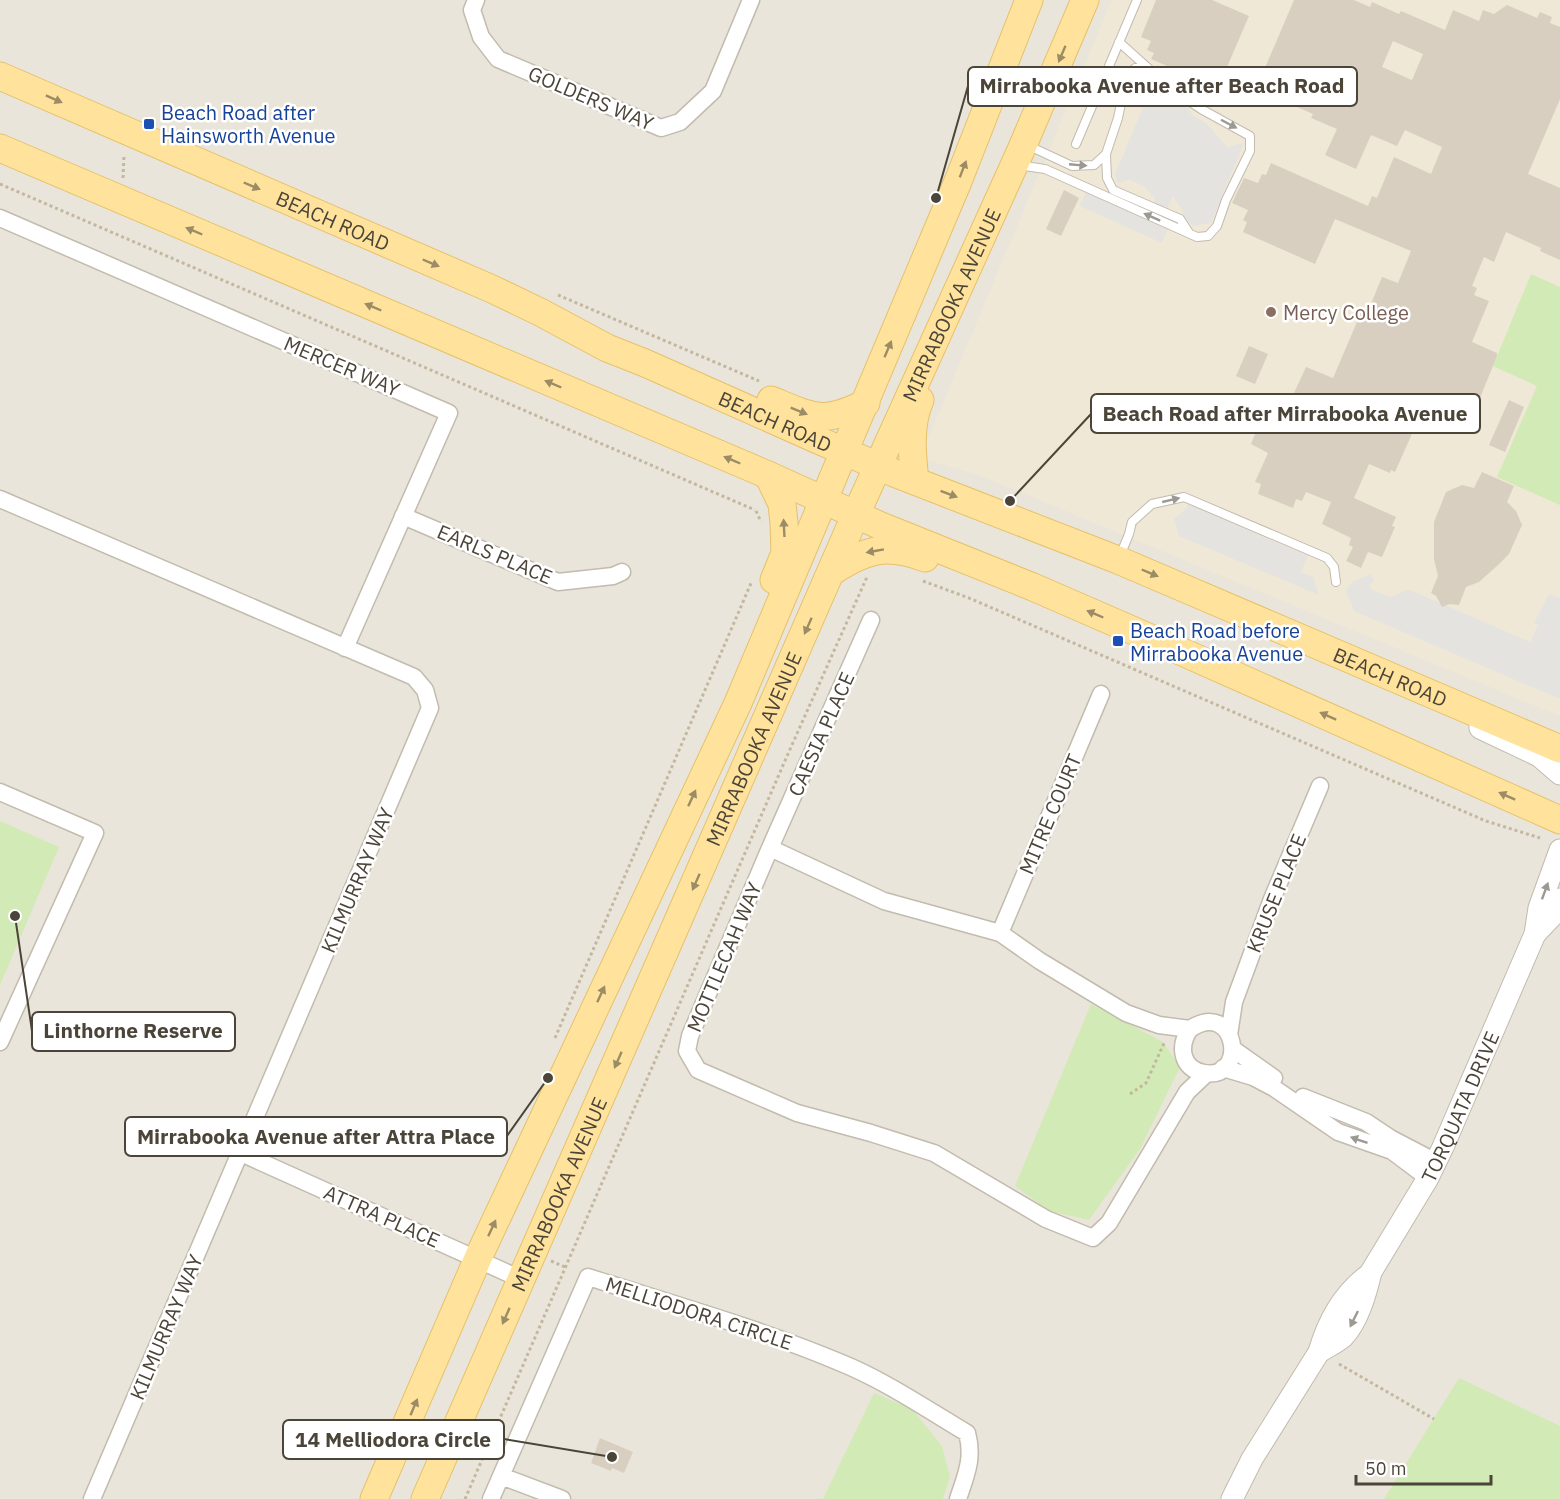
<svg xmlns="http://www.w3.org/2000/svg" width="1560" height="1499" viewBox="0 0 1560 1499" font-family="'IBM Plex Sans',sans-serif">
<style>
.residential{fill:#eae5da}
.education{fill:#efe8d6}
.green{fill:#d2eab5}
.parking{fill:#e5e3e0}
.building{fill:#d8cfc1;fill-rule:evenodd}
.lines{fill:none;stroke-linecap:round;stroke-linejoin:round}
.service-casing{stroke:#c2bbae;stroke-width:10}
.minor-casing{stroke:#c2bbae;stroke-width:19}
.tertiary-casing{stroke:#c2bbae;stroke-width:23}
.primary-casing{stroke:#e6c16a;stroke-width:29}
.path{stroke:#c4b79f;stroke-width:3;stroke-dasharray:3 3;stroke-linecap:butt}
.service{stroke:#fff;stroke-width:8}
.minor{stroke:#fff;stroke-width:16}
.tertiary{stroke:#fff;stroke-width:21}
.primary{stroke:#ffe39c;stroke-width:27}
.oneway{fill:#9c8c66}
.oneway2{fill:#9c9892}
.transit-dot{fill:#1a4fb4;stroke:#fff;stroke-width:2}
.education-dot{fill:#8d6e63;stroke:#fff;stroke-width:2}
.labels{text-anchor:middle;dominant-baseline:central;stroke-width:5;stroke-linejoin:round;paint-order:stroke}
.street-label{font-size:20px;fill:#4b4439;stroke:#fff}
.transit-label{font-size:20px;fill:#164399;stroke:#fff;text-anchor:start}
.education-label{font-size:20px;fill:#785e54;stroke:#fff;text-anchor:start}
.leader{fill:none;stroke:#4b4439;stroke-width:2}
.callout-dot{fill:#4b4439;stroke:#fff;stroke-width:2}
.callout{fill:#fff;stroke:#4b4439;stroke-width:2}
.callout-label{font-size:21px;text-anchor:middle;font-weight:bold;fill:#4b4439}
</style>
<rect width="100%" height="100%" fill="#f6f3ec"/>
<path class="residential" d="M0,0H1560V1499H0Z"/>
<path class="education" d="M1112,0H1560V716L979,475L920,458Z"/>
<path class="green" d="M1531,274L1560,287V505L1497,477L1537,386L1493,366Z
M0,821L59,847L0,985Z
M1091,1004L1163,1042L1180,1067L1140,1149L1089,1220L1049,1211L1015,1186Z
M1459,1378L1560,1426V1499H1384Z
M874,1393L912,1409L942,1446L950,1477L943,1499H823Z"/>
<path class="parking" d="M1166,91L1184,102L1192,115L1206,123L1227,147L1244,143L1211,223L1193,226L1182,216L1183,211L1173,197L1167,209L1154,203L1155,199L1144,186L1130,180L1117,183L1115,174L1145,103L1164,100Z
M1086,192L1168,229L1162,243L1080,206Z
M1188,504L1308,556L1301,572L1313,577L1319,595L1179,536L1174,519L1186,509Z
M1371,574L1374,582L1369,585L1372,590L1391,597L1408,589L1530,642L1538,625L1534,623L1549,594L1560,598V699L1354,611L1346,591L1352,582Z"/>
<path class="building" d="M1156,0H1212L1249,16L1221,81L1193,69L1190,76L1151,59L1154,53L1147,50L1151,41L1141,37Z
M1294,0H1354L1370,7L1372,2L1399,14L1401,11L1445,30L1453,10L1479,21L1483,10L1494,14L1507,5L1537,18L1540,12L1552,17L1550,23L1560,27V99L1528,174L1560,188V260L1540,251L1541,248L1506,232L1494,262L1484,257L1472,286L1477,288L1474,295L1489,301L1472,342L1497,353V356L1477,405L1471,402L1467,411L1463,410L1457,424L1423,409L1395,472L1391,470L1390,473L1369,464L1354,498L1396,517L1392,526L1395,527L1382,557L1368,552L1361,568L1346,561L1353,547L1349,545L1351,538L1322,524L1331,502L1306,492L1302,501L1296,499L1293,508L1258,494L1261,484L1255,482L1268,453L1251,444L1261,419L1275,425L1277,421L1280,423L1306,367L1333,378L1363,308L1368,311L1382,277L1398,283L1411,251L1335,219L1315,264L1243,232L1247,222L1243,220L1248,210L1232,203L1244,178L1258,183L1262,174L1266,175L1271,163L1368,206L1372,196L1377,198L1394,157L1431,174L1442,147L1405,130L1397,146L1371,135L1356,169L1325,155L1337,129L1311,118L1313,114L1256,89ZM1393,41L1423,54L1412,80L1382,67Z
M1064,190L1079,198L1061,236L1046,229Z
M1249,346L1268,354L1255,384L1236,376Z
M1509,400L1524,407L1505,452L1489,445Z
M1482,472L1514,486L1507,502L1516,511L1522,525L1509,554L1498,565L1479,582L1466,587L1459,605L1450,604L1442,607L1436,596L1431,593L1438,576L1434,559V522L1446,492L1462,485L1474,488Z
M600,1438L633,1452L624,1473L612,1468L611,1471L591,1463Z"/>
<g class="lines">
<g class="service-casing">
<path id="service" d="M1119,42L1148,68
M1076,144L1137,0
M1106,154L1107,178L1113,190L1180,219L1189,233
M1018,165L1045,169L1197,237L1208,236L1217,226L1226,200L1250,151V136L1201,109L1170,89L1148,68H1135L1126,79L1118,118L1106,154L1094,165L1072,166L1027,145
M1120,556L1129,534L1132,522L1152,504L1184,497L1327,558L1334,567L1336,582"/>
</g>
<g class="minor-casing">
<path id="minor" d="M476,0L472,10L481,37L498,59L661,128L680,122L713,91L751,0
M0,218L449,413L345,648
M0,499L414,677L425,690L430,708L92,1499
M403,516L558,582L613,576L622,572
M0,792L95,833L0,1042
M770,848L871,620
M1000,933L1101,694
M1190,1029C1178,1046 1181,1069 1204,1073C1249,1081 1237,998 1190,1029L1159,1025L1126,1013L1040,961L1000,933L884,901L770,848L690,1036L687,1051L698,1070L797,1113L871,1133L934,1153L1046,1219L1093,1238L1109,1223L1187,1092L1206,1074
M1229,1035L1234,1002L1272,899L1320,786
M1233,1049L1274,1078
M1223,1068L1253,1077L1274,1088L1338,1132L1392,1151L1428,1178
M1303,1097L1366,1122L1390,1138L1436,1162
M241,1153L523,1280
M491,1499L501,1476
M562,1499L501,1476L588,1277C672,1304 758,1328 839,1362C884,1380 925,1408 967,1433C974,1458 966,1475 958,1499"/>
</g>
<g class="tertiary-casing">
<g id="tertiary">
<path d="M1480,728L1539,756L1560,774"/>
<path d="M1535,934L1554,914L1560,899"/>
<path id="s1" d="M1319,1352C1327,1347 1336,1343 1343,1337C1358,1322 1366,1293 1371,1272L1428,1178L1443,1147L1535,934L1539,908L1560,850"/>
<path d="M1232,1499L1252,1459L1319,1352C1328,1321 1343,1293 1370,1274"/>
</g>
</g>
<g class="primary-casing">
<g id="primary">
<path id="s2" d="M0,76L492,289L540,312L607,348L645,363L818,440L894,473L1118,560L1560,749"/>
<path d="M0,148L768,475L881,526L1033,587L1187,654L1560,820"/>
<path d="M771,400C813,417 823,425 866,403"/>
<path d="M768,475L782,504L784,523L785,553L774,580"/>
<path d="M915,481C912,454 909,425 920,400"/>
<path d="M831,572C865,550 885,543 925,558"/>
<path d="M374,1499L478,1258L738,703L959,179L1029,0"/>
<path id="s3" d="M425,1499L848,532L1021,150L1085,0"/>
</g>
</g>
<path class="path" d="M123,178L124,154
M0,184L755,510
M558,295L759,381
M756,511L761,522
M923,581L969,598L1486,821L1540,838
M555,1038L752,581
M1130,1094L1146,1083L1165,1041
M551,1261L565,1267
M1339,1364L1434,1419
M465,1499L787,756L867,577"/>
<use href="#service" class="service"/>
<use href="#minor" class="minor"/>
<use href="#tertiary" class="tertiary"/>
<use href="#primary" class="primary"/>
</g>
<defs><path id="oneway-solid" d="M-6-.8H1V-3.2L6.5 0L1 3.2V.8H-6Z" transform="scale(1.5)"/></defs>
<g class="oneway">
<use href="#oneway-solid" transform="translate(1062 54) rotate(113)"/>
<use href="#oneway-solid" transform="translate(54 99) rotate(24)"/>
<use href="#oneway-solid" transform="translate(963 169) rotate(-69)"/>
<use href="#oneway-solid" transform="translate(252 186) rotate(23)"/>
<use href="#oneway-solid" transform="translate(194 231) rotate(-157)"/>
<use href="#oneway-solid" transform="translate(431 263) rotate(23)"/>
<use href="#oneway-solid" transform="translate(373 307) rotate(-157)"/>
<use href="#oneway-solid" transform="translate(888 349) rotate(-67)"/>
<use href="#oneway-solid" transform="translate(553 384) rotate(-157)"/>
<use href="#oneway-solid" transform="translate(799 411) rotate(22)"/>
<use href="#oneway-solid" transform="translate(732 460) rotate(-157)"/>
<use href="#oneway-solid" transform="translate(949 494) rotate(21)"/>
<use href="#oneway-solid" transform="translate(784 528) rotate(-93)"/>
<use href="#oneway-solid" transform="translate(875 551) rotate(170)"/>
<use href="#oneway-solid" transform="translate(1150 573) rotate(23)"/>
<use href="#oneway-solid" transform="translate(1095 614) rotate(-157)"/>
<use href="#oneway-solid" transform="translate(808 626) rotate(114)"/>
<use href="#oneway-solid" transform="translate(1328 716) rotate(-156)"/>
<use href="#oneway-solid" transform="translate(1507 796) rotate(-156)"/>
<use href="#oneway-solid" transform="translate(692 798) rotate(-65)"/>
<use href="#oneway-solid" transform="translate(696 882) rotate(114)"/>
<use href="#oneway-solid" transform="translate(601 994) rotate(-65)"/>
<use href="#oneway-solid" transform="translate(618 1060) rotate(114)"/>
<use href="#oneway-solid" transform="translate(492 1228) rotate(-65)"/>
<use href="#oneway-solid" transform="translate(506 1316) rotate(114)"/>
<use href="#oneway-solid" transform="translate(414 1407) rotate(-67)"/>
</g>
<g class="oneway2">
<use href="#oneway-solid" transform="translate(1229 124) rotate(28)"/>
<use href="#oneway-solid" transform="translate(1078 165) rotate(5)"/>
<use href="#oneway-solid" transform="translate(1152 217) rotate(-156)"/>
<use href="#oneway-solid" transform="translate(1171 500) rotate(-13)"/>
<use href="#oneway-solid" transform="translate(1545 891) rotate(-70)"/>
<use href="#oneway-solid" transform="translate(1359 1140) rotate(-161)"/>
<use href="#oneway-solid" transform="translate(1354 1319) rotate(116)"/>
</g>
<g class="transit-dot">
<rect x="143" y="118" width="12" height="12" rx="3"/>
<rect x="1112" y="635" width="12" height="12" rx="3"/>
</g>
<circle class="education-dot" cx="1271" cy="312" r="6"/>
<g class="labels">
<g class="street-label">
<text transform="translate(591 98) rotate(23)">GOLDERS WAY</text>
<text stroke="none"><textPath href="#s2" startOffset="363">BEACH ROAD</textPath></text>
<text stroke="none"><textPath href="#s3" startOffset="1305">MIRRABOOKA AVENUE</textPath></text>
<text transform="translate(342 366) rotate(23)">MERCER WAY</text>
<text stroke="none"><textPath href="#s2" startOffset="849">BEACH ROAD</textPath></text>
<text transform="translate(495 554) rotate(23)">EARLS PLACE</text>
<text stroke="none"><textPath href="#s2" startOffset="1515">BEACH ROAD</textPath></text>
<text transform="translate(821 734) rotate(-66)">CAESIA PLACE</text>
<text stroke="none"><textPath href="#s3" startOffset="819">MIRRABOOKA AVENUE</textPath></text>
<text transform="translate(1050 814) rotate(-67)">MITRE COURT</text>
<text transform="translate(357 880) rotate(-67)">KILMURRAY WAY</text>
<text transform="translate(1276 893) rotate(-68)">KRUSE PLACE</text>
<text transform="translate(724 957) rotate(-67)">MOTTLECAH WAY</text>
<text stroke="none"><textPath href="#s1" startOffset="288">TORQUATA DRIVE</textPath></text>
<text stroke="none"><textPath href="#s3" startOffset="333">MIRRABOOKA AVENUE</textPath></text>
<text transform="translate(382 1216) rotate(24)">ATTRA PLACE</text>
<text transform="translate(699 1313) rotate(18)">MELLIODORA CIRCLE</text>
<text transform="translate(166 1327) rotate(-67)">KILMURRAY WAY</text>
</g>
<g class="transit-label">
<text x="161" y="112">Beach Road after<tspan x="161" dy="23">Hainsworth Avenue</tspan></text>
<text x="1130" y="630">Beach Road before<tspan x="1130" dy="23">Mirrabooka Avenue</tspan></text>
</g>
<g class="education-label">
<text x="1283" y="312">Mercy College</text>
</g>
</g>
<path class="leader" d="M936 198L968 86M1010 501L1091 414M15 916L32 1031M548 1078L507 1136M612 1457L504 1439"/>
<g class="callout-dot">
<circle cx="936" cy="198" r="6"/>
<circle cx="1010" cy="501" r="6"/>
<circle cx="15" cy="916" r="6"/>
<circle cx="548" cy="1078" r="6"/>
<circle cx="612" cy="1457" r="6"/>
</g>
<g class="callout">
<rect x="968" y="67" width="389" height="39" rx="6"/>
<rect x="1091" y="394" width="389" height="39" rx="6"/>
<rect x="32" y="1012" width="203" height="39" rx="6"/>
<rect x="125" y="1117" width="382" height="39" rx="6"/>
<rect x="283" y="1420" width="221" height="39" rx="6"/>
</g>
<g class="callout-label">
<text x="1162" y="93">Mirrabooka Avenue after Beach Road</text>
<text x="1285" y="421">Beach Road after Mirrabooka Avenue</text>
<text x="133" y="1038">Linthorne Reserve</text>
<text x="316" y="1144">Mirrabooka Avenue after Attra Place</text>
<text x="393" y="1447">14 Melliodora Circle</text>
</g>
<path d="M1356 1475v9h135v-9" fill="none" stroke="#4b4439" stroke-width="3"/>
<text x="1365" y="1475" font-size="18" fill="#4b4439" stroke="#ffffff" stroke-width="4.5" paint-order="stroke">50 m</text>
</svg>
